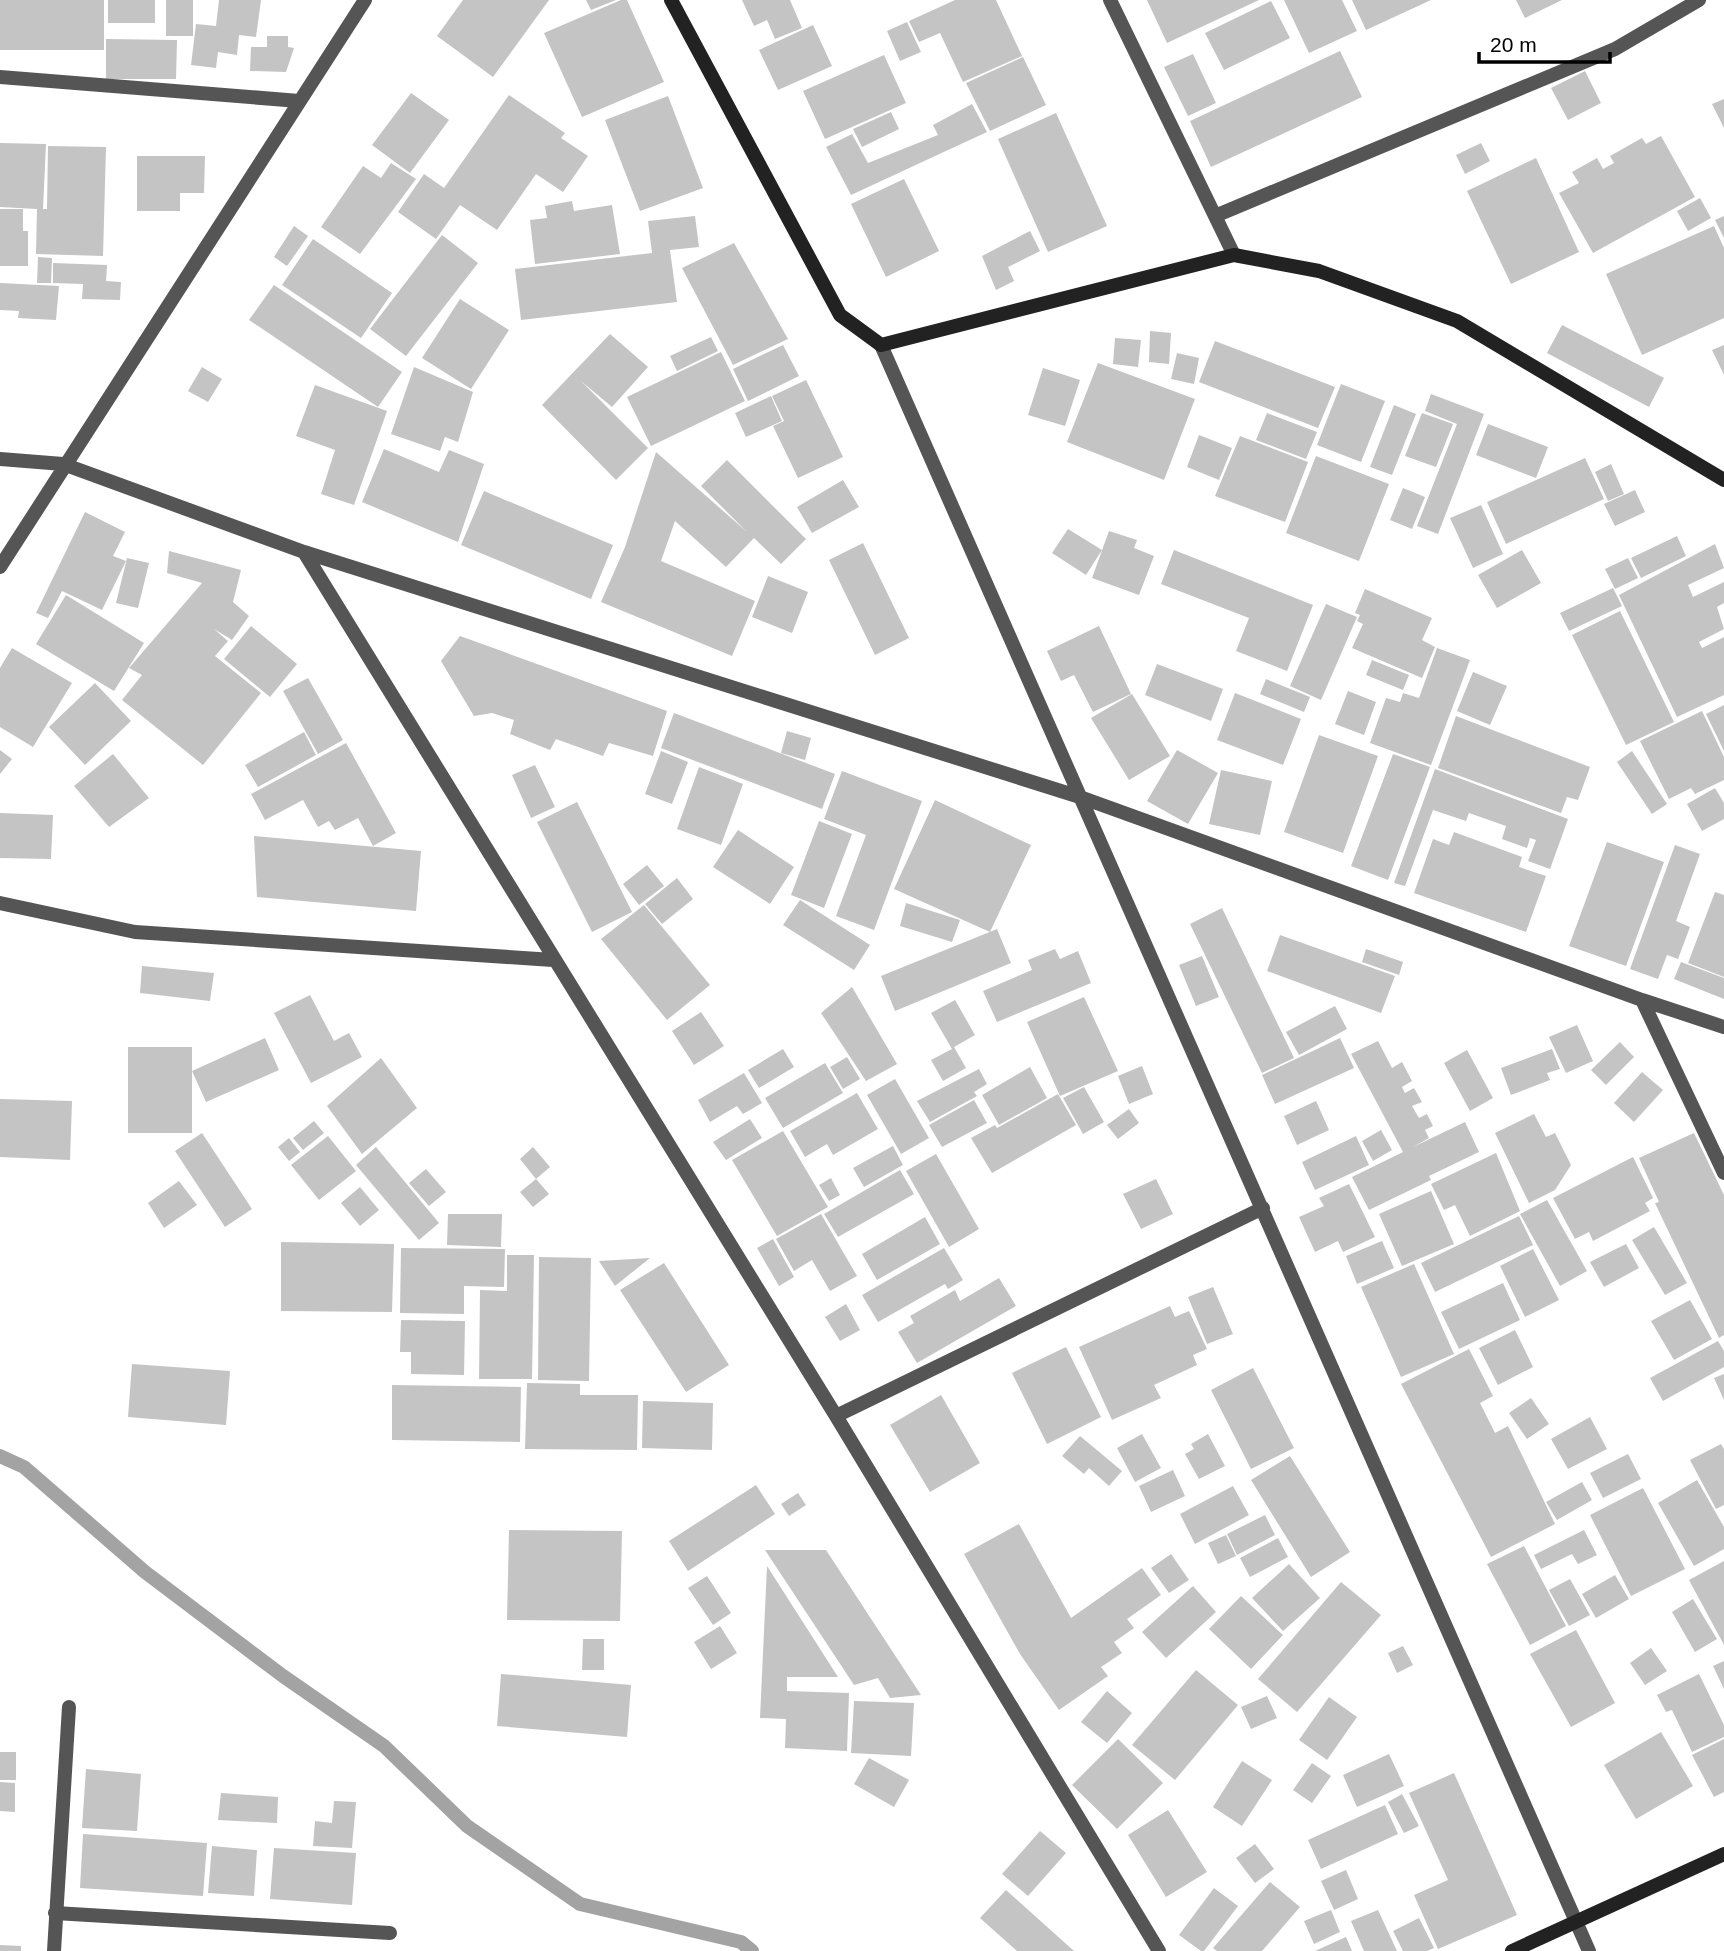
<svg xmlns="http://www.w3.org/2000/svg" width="1724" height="1951" viewBox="0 0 1724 1951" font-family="Arial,sans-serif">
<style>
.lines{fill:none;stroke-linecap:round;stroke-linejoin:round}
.stream{stroke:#a3a3a3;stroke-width:14}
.building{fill:#c4c4c4}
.street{stroke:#555;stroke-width:14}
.secondary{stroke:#222;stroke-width:14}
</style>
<rect width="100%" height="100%" fill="#fff"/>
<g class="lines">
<path class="stream" d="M0,1456L24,1467L145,1572L283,1676L384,1746L467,1826L580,1904L741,1942L752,1951"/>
</g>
<path class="building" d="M0,0H104V50H0Z
M108,0H155V23H108Z
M166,0H193V36H166Z
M219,0H261L256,37L239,35L237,55L218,52L216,68L191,65L196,24L216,26Z
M463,0H549L493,77L437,36Z
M586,0H616L591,10Z
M621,0H627L664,82L582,117L544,33Z
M742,0H790L802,28L775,39L767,20L754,26Z
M955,0H996L1022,56L963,82L940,33L919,42L909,21Z
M1147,0H1259L1167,43Z
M1284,0H1342L1357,31L1309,53Z
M1352,0H1431L1366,30Z
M1516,0H1562L1525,18Z
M1271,1L1290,38L1224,70L1205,33Z
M907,22L921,52L900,61L887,31Z
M813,25L832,66L778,90L759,50Z
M267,36H288V47L294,48L286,72L250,71L251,47H267Z
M106,39L177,40L176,79H106Z
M1340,51L1362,97L1211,167L1190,121Z
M1193,54L1216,103L1188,116L1164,67Z
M884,55L906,103L825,139L803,91Z
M1023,57L1046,105L990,131L966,83Z
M1585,71L1601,103L1568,120L1551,88Z
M411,93L449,120L410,173L372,145Z
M509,95L565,133L561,138L588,156L563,192L536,174L497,230L460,205L436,239L398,212L424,174L444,188Z
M668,96L703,188L640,211L605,120Z
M1724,99V128L1712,104Z
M972,104L987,132L851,195L826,147L852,134L868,163L938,135L933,125Z
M891,112L899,129L862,147L853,129Z
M1056,113L1107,226L1048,252L998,139Z
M1661,136L1695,197L1593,253L1559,193L1579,183L1572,172L1597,158L1603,169L1614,163L1610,156L1642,138L1646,144Z
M0,143L46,144L43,209H47L48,146L106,147L103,256L36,254L37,209L0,207Z
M1481,143L1490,161L1465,174L1456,155Z
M137,156H205L204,193H180V211H137Z
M1536,158L1579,252L1511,284L1467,191Z
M391,163L416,179L360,254L321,227L363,166L381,178Z
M904,179L939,251L886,277L851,204Z
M1700,198L1711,218L1688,231L1677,211Z
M572,201L574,211L612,205L620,254L535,264L530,220L547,218L545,206Z
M0,209H23V231H28V266H0Z
M695,216L699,247L670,250L677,302L521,320L515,269L652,253L648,221Z
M1724,216V238L1715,220Z
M294,226L308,236L287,266L274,257Z
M1714,226L1724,248V318L1642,355L1606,274Z
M1030,231L1040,251L1008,267L1014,281L996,290L982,256Z
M442,235L478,263L406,356L370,329Z
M313,239L392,293L361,338L282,285Z
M734,243L788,339L733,365L682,268Z
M38,257L52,258L51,283H37Z
M53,263L107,265L106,281L121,282L120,300L82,299L83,284L53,283Z
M0,283L59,286L56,320L18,318L19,311L0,310Z
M274,285L402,372L378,407L249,320Z
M460,299L509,330L471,389L422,358Z
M1562,325L1664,378L1649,407L1547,353Z
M1150,331L1171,333L1169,364L1149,362Z
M610,334L648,367L612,407L581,381L648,448L616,480L542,405Z
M711,337L718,351L677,371L670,356Z
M1115,338L1141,340L1138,367L1113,364Z
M1215,341L1335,387L1318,428L1199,382Z
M783,345L799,376L748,401L733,369Z
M1724,345V375L1712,350Z
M721,352L745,401L651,446L627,397Z
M1177,353L1199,358L1194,384L1171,379Z
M1098,363L1195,399L1164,480L1067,442Z
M202,367L222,379L208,402L188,391Z
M414,367L473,392L458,442L445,437L440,451L391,434Z
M1043,368L1080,380L1065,426L1028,415Z
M806,380L843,457L798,478L773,426L784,421L772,396Z
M1341,384L1385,401L1361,462L1317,445Z
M315,385L387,411L354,505L321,494L335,450L296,436Z
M1431,394L1484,414L1438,534L1417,526L1457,424L1425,411Z
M771,396L782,421L746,437L735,413Z
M1394,405L1416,414L1392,475L1370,467Z
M1267,413L1317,432L1306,459L1256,440Z
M1422,413L1453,424L1436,467L1405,456Z
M1488,424L1548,447L1536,478L1476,455Z
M1199,435L1232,448L1219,480L1187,467Z
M1240,436L1308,462L1285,522L1215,496Z
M384,449L439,472L449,450L484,464L458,542L362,502Z
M656,452L746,531L701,486L727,460L806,539L781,564L754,538L726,567L675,521L661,561L755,601L732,656L601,602L625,547Z
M1316,456L1389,484L1359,561L1286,533Z
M1585,458L1604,499L1506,544L1487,502Z
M1611,464L1624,494L1608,501L1595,472Z
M843,480L859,507L812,533L797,507Z
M1403,488L1425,497L1412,529L1390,520Z
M1635,490L1645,512L1615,526L1604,504Z
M484,491L613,545L591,599L461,545Z
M1481,505L1503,554L1473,568L1450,518Z
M85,512L125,532L113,556L126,561L102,610L62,591L48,618L36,613Z
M1068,529L1102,550L1086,575L1052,553Z
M1109,531L1137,540L1134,548L1154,556L1139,595L1092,578Z
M1677,536L1686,556L1641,578L1631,558Z
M863,543L909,638L875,655L829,560Z
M1715,544L1724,568L1688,585L1693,597L1724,582V603L1717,607L1724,629L1699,642L1702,648L1724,637V695L1677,717L1619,595Z
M1174,550L1313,605L1287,671L1236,651L1249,618L1161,584Z
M1522,550L1541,583L1497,608L1478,575Z
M169,551L241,570L233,602L249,616L232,640L214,629L228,641L215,656L261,693L203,765L122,700L142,675L129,668L202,583L167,573Z
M127,558L149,563L138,608L116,603Z
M1628,558L1638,578L1615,589L1605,569Z
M768,576L808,592L792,633L752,617Z
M1613,588L1622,606L1569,631L1560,613Z
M1365,589L1432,618L1422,640L1435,647L1422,678L1352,648L1363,624L1357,621L1360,615L1355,613Z
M66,595L144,643L114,691L36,644Z
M1326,604L1357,617L1321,700L1290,686Z
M1620,611L1674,722L1626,745L1572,635Z
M251,626L297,664L270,697L224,659Z
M1099,626L1131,694L1093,712L1074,675L1061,681L1047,651Z
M460,636L667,711L653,756L609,743L603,756L556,739L550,750L510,734L514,720L492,713L474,716L441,661Z
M12,648L72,683L33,747L0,727V668Z
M1437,648L1470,660L1431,765L1370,743L1386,698L1400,702L1403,693L1419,698Z
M1372,660L1409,675L1403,690L1366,675Z
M1157,664L1223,689L1211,721L1145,695Z
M1473,672L1507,686L1490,725L1457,711Z
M308,678L343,740L318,754L283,691Z
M1266,679L1310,697L1304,712L1260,694Z
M95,683L131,721L85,765L49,727Z
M1348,691L1376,702L1364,735L1335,724Z
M1235,693L1301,719L1283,765L1217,740Z
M1132,694L1170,756L1129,780L1091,718Z
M1724,705V751L1706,714Z
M1702,711L1724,757V780L1695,794L1691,788L1669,799L1640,741Z
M674,713L835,774L822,809L661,748Z
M1456,716L1590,767L1578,800L1567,797L1561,813L1438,768Z
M787,731L811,738L805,760L781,753Z
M304,732L316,755L258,787L245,765Z
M1319,735L1378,756L1343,853L1284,832Z
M346,743L396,833L373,846L358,818L335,830L329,821L318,827L303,800L265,820L251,794Z
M0,750L12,759L0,774Z
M1177,750L1218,773L1188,824L1147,801Z
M661,751L688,762L672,804L645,794Z
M1632,751L1667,804L1652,814L1617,762Z
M113,754L149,798L109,827L74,786Z
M1393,754L1430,767L1388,880L1351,866Z
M535,765L555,807L531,818L512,775Z
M699,767L743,784L721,845L677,829Z
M1435,769L1568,819L1550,869L1528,861L1536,840L1530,838L1527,848L1502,839L1506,826L1469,813L1466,821L1433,810L1405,886L1394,883Z
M1221,770L1272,781L1260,835L1209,824Z
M842,771L922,801L874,930L836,916L866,835L824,819Z
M1715,788L1724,803V819L1702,831L1687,804Z
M935,800L1031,845L990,932L894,889Z
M577,802L632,912L592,932L537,822Z
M0,813L53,815L51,859L0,858Z
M819,821L852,834L824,908L791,895Z
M738,830L794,867L770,904L713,867Z
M1454,832L1522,857L1519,867L1546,876L1526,932L1414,893L1433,839L1449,845Z
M254,836L421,851L416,911L257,897Z
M1607,842L1664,862L1626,966L1569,946Z
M1675,845L1700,854L1676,921L1690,927L1678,959L1667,955L1658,979L1630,969Z
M647,865L664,886L639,905L623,884Z
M677,878L693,899L662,924L645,904Z
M1715,892L1724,895V977L1688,963Z
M800,900L870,945L854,970L783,925Z
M906,903L960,920L952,942L900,926Z
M644,905L710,985L667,1020L601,939Z
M1222,908L1294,1058L1262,1073L1190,924Z
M997,929L1011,963L895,1011L881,976Z
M1280,935L1395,976L1381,1013L1267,971Z
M1055,949L1060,959L1078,951L1091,983L997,1022L983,991L1032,970L1028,960Z
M1366,949L1403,962L1399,975L1362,962Z
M1202,956L1219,997L1196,1006L1179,965Z
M1681,962L1724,978V999L1674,979Z
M142,966L214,973L210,1001L140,993Z
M852,987L897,1064L866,1081L821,1013Z
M310,995L334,1041L349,1033L362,1057L311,1083L274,1013Z
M1084,997L1118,1071L1060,1096L1027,1022Z
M955,1000L975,1035L954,1047L966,1068L943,1081L931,1060L952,1049L931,1013Z
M1335,1006L1347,1029L1299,1055L1286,1032Z
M701,1012L724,1046L694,1065L672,1031Z
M1577,1025L1593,1061L1566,1073L1549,1037Z
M265,1038L279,1070L206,1102L192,1071Z
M1340,1038L1354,1068L1275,1104L1262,1075Z
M1378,1041L1392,1068L1402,1062L1412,1081L1402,1087L1405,1093L1414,1088L1422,1102L1412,1106L1419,1118L1427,1114L1433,1126L1425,1130L1429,1138L1413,1147L1465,1122L1479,1152L1429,1176L1431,1180L1369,1210L1352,1177L1403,1152L1351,1054Z
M1620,1042L1634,1057L1606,1085L1591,1070Z
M128,1047H192V1133H128Z
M783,1049L794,1067L759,1088L748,1070Z
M1552,1049L1560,1069L1547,1073L1550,1080L1511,1095L1501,1068Z
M1467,1050L1493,1098L1470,1111L1444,1063Z
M847,1057L860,1079L843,1089L830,1067Z
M381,1058L417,1108L362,1154L327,1106Z
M825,1063L843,1093L783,1128L765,1098Z
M1142,1066L1153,1094L1129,1104L1118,1076Z
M1030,1067L1047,1098L999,1125L982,1095Z
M979,1069L987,1084L974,1092L977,1096L930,1122L917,1101Z
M1642,1072L1663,1090L1634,1122L1614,1103Z
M744,1073L762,1103L743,1114L737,1106L710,1122L698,1100Z
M895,1079L929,1138L901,1154L867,1095Z
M1084,1087L1104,1122L1083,1134L1063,1098Z
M857,1093L878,1129L833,1155L827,1144L805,1157L790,1131Z
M1058,1094L1076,1125L992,1173L971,1138L995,1125L997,1128Z
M0,1099L72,1101L70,1160L0,1157Z
M974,1100L987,1123L942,1147L929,1125Z
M1316,1101L1329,1130L1297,1145L1284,1116Z
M1129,1109L1139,1123L1118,1139L1107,1125Z
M1534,1114L1546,1137L1555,1133L1571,1165L1555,1190L1529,1203L1495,1133Z
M750,1119L762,1138L726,1160L713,1142Z
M314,1121L324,1133L303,1150L293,1138Z
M1381,1130L1392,1150L1373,1161L1362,1141Z
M783,1131L828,1207L777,1236L732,1160Z
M202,1133L252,1209L225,1227L175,1151Z
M1694,1133L1724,1195V1335L1719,1338L1655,1203L1659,1202L1639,1158Z
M328,1136L356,1171L319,1200L291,1165Z
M1356,1136L1369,1165L1315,1190L1302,1162Z
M289,1138L300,1152L289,1161L278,1147Z
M893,1146L903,1165L864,1187L853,1168Z
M376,1147L439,1223L419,1240L356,1165Z
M533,1147L550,1167L536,1179L520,1159Z
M1496,1153L1520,1211L1470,1236L1455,1205L1444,1210L1431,1184Z
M936,1154L979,1229L949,1247L906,1171Z
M1633,1157L1653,1198L1645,1203L1650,1211L1593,1241L1589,1232L1575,1239L1553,1198Z
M426,1169L446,1192L429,1206L409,1183Z
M900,1170L914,1194L838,1237L824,1214Z
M831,1178L840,1195L829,1201L819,1185Z
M536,1179L549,1194L533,1207L520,1192Z
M1156,1179L1173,1214L1141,1229L1123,1194Z
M179,1181L197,1205L164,1228L148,1203Z
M1349,1184L1375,1237L1343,1252L1338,1241L1315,1252L1299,1217L1324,1206L1319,1198Z
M360,1187L379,1210L360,1226L341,1203Z
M1431,1191L1454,1244L1402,1266L1379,1214Z
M1547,1200L1587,1271L1560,1286L1520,1214Z
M448,1214H502L501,1247L447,1245Z
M821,1214L857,1276L830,1291L812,1260L794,1271L776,1239Z
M1519,1216L1533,1245L1435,1292L1421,1263Z
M925,1217L940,1244L877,1280L862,1254Z
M1654,1227L1687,1283L1665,1295L1632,1240Z
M773,1239L794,1277L779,1286L757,1248Z
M1382,1241L1394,1268L1357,1284L1346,1256Z
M281,1242L394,1244L392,1312L281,1311Z
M1626,1244L1639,1268L1604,1287L1590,1262Z
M401,1248L505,1249L504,1287L464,1286V1314L400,1313Z
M944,1248L963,1280L948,1289L945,1284L878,1322L862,1295Z
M1533,1249L1559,1300L1525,1317L1500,1266Z
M507,1255H534L532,1379H479L480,1290L507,1291Z
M539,1257L591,1258L589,1381L538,1380Z
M650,1258L615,1286L599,1261Z
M664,1263L729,1365L686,1392L620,1290Z
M1414,1264L1454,1354L1401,1377L1361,1287Z
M999,1278L1016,1306L917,1363L898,1332L914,1323L910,1316L955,1290L960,1301Z
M1503,1283L1520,1320L1459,1349L1441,1312Z
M1213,1287L1233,1334L1207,1344L1188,1297Z
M1690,1300L1712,1339L1674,1360L1651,1321Z
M846,1304L860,1330L840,1341L825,1317Z
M1170,1306L1175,1317L1189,1311L1207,1349L1193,1355L1197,1365L1154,1385L1161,1398L1112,1420L1079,1347Z
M401,1320L465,1321L464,1375L411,1374V1352H400Z
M1515,1330L1533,1367L1498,1385L1479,1348Z
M1718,1341L1724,1351V1367L1663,1401L1650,1378Z
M1066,1347L1101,1417L1047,1444L1012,1373Z
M1469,1349L1493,1396L1480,1403L1495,1433L1508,1426L1555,1524L1491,1557L1401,1384Z
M132,1364L230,1371L226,1425L128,1417Z
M1253,1368L1294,1448L1251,1469L1211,1390Z
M1724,1374V1400L1714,1378Z
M527,1383L580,1384V1395H638L637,1450L525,1449Z
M392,1385L521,1387L520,1442L392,1440Z
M941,1395L980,1463L930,1492L890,1425Z
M1531,1398L1549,1424L1527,1439L1509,1413Z
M643,1401L713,1403L712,1450L642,1448Z
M1590,1417L1607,1449L1568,1469L1551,1439Z
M1142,1434L1161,1468L1135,1482L1117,1448Z
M1208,1434L1225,1466L1199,1479L1185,1454L1194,1449L1191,1444Z
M1080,1436L1122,1471L1109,1486L1089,1468L1084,1474L1062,1456Z
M1721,1444L1724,1449V1505L1716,1509L1690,1460Z
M1628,1454L1641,1479L1603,1498L1590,1473Z
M1290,1456L1350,1552L1311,1577L1251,1480Z
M1173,1470L1185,1496L1151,1512L1139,1486Z
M1697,1480L1724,1527V1549L1694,1566L1658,1503Z
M1582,1482L1592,1500L1557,1520L1546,1502Z
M756,1485L775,1514L688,1571L669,1541Z
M1233,1486L1249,1515L1195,1544L1180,1514Z
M1643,1488L1685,1569L1631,1596L1590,1515Z
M798,1493L806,1505L789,1516L781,1504Z
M1265,1515L1275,1535L1237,1555L1227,1534Z
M1019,1524L1071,1618L1142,1568L1161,1595L1127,1619L1134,1628L1114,1642L1122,1653L1101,1667L1108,1676L1059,1710L1020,1654L964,1554Z
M509,1530L622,1531L620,1621L507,1620Z
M1584,1530L1597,1555L1578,1564L1572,1554L1541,1569L1534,1555Z
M1226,1535L1236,1556L1218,1564L1208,1543Z
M1278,1538L1288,1557L1250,1577L1240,1558Z
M1524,1546L1566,1626L1530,1645L1487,1564Z
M765,1550H826L921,1695L890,1698L878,1678L854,1685Z
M1171,1554L1189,1580L1169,1593L1151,1568Z
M1724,1561V1645L1689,1580Z
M1289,1564L1320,1598L1283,1631L1252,1598Z
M767,1566L838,1677H787V1691L849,1693L847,1751L785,1748L786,1719L760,1718Z
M1615,1575L1629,1599L1596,1618L1582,1594Z
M707,1576L731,1613L713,1625L688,1588Z
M1570,1579L1590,1615L1569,1626L1549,1590Z
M1341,1582L1381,1615L1297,1712L1258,1679Z
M1193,1586L1216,1612L1166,1658L1142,1632Z
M1241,1596L1283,1635L1251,1669L1209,1629Z
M1693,1599L1717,1639L1695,1652L1672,1612Z
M720,1626L737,1653L711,1669L694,1642Z
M1576,1630L1615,1703L1571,1727L1530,1654Z
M583,1639H604V1670H582Z
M1403,1646L1413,1665L1397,1673L1388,1653Z
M1651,1648L1667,1671L1645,1685L1630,1663Z
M1724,1661V1689L1713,1666Z
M1196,1670L1238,1705L1175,1780L1132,1745Z
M501,1674L631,1685L627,1737L497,1726Z
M1699,1674L1724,1725V1737L1692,1752L1672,1710L1666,1712L1657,1695Z
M1107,1691L1132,1713L1107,1743L1081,1722Z
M1267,1696L1277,1718L1251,1729L1241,1707Z
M1329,1697L1357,1717L1327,1760L1299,1740Z
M854,1701L914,1703L911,1756L851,1753Z
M1661,1732L1693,1786L1636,1819L1604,1765Z
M1118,1739L1163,1783L1117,1829L1072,1785Z
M1724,1739V1792L1714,1797L1692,1755Z
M0,1752H16V1780H0Z
M1389,1754L1404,1786L1357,1807L1343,1775Z
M869,1758L909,1780L894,1807L854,1784Z
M1242,1761L1272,1780L1242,1826L1213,1807Z
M1312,1763L1331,1776L1312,1803L1293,1790Z
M86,1769L141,1774L137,1831L82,1828Z
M1454,1773L1517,1915L1438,1949L1414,1895L1448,1880L1409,1793Z
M0,1782L15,1783V1812L0,1811Z
M221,1793L278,1797L277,1823L218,1820Z
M1402,1794L1419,1826L1404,1833L1388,1802Z
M334,1801L356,1802L352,1848L313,1846L315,1821L332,1823Z
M1385,1805L1398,1834L1321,1869L1308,1840Z
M1168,1810L1207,1872L1166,1897L1128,1835Z
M1040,1831L1066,1853L1028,1896L1002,1874Z
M83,1834L207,1843L203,1896L80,1888Z
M1255,1844L1274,1869L1255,1883L1236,1858Z
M212,1846L257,1850L254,1896L208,1893Z
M274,1848L356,1853L352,1905L270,1899Z
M1346,1870L1358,1899L1334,1910L1321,1881Z
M1270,1882L1300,1907L1262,1951H1217L1213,1948Z
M1214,1888L1238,1906L1204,1951H1201L1179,1935Z
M1006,1890L1074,1951H1017L980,1918Z
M1331,1910L1340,1932L1314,1944L1304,1921Z
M1378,1910L1397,1951H1364L1351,1921Z
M1419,1918L1434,1948L1427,1951H1403L1393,1931Z
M1346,1937L1352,1951H1315Z
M0,1945L21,1946V1951H0Z"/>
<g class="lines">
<path class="street" d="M1110,0L1234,255
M0,77L299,101
M1215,216L1615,49L1699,0
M881,345L1589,1951
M0,459L63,464L304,552L1080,797L1642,1000L1724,1027
M304,552L836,1416L1159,1951
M0,567L365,0
M0,903L135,932L553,960
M1642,1000L1724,1173
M836,1416L1263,1208
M55,1913L390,1933
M54,1951L69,1707"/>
<path class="secondary" d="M671,0L840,315L881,345L1234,255L1319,271L1457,321L1724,480
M1512,1951L1724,1854"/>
</g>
<path d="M1479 52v10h131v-10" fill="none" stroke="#000000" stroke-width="3.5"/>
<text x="1490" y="52" font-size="21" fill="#000000" stroke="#ffffff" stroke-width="5" paint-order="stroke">20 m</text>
</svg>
